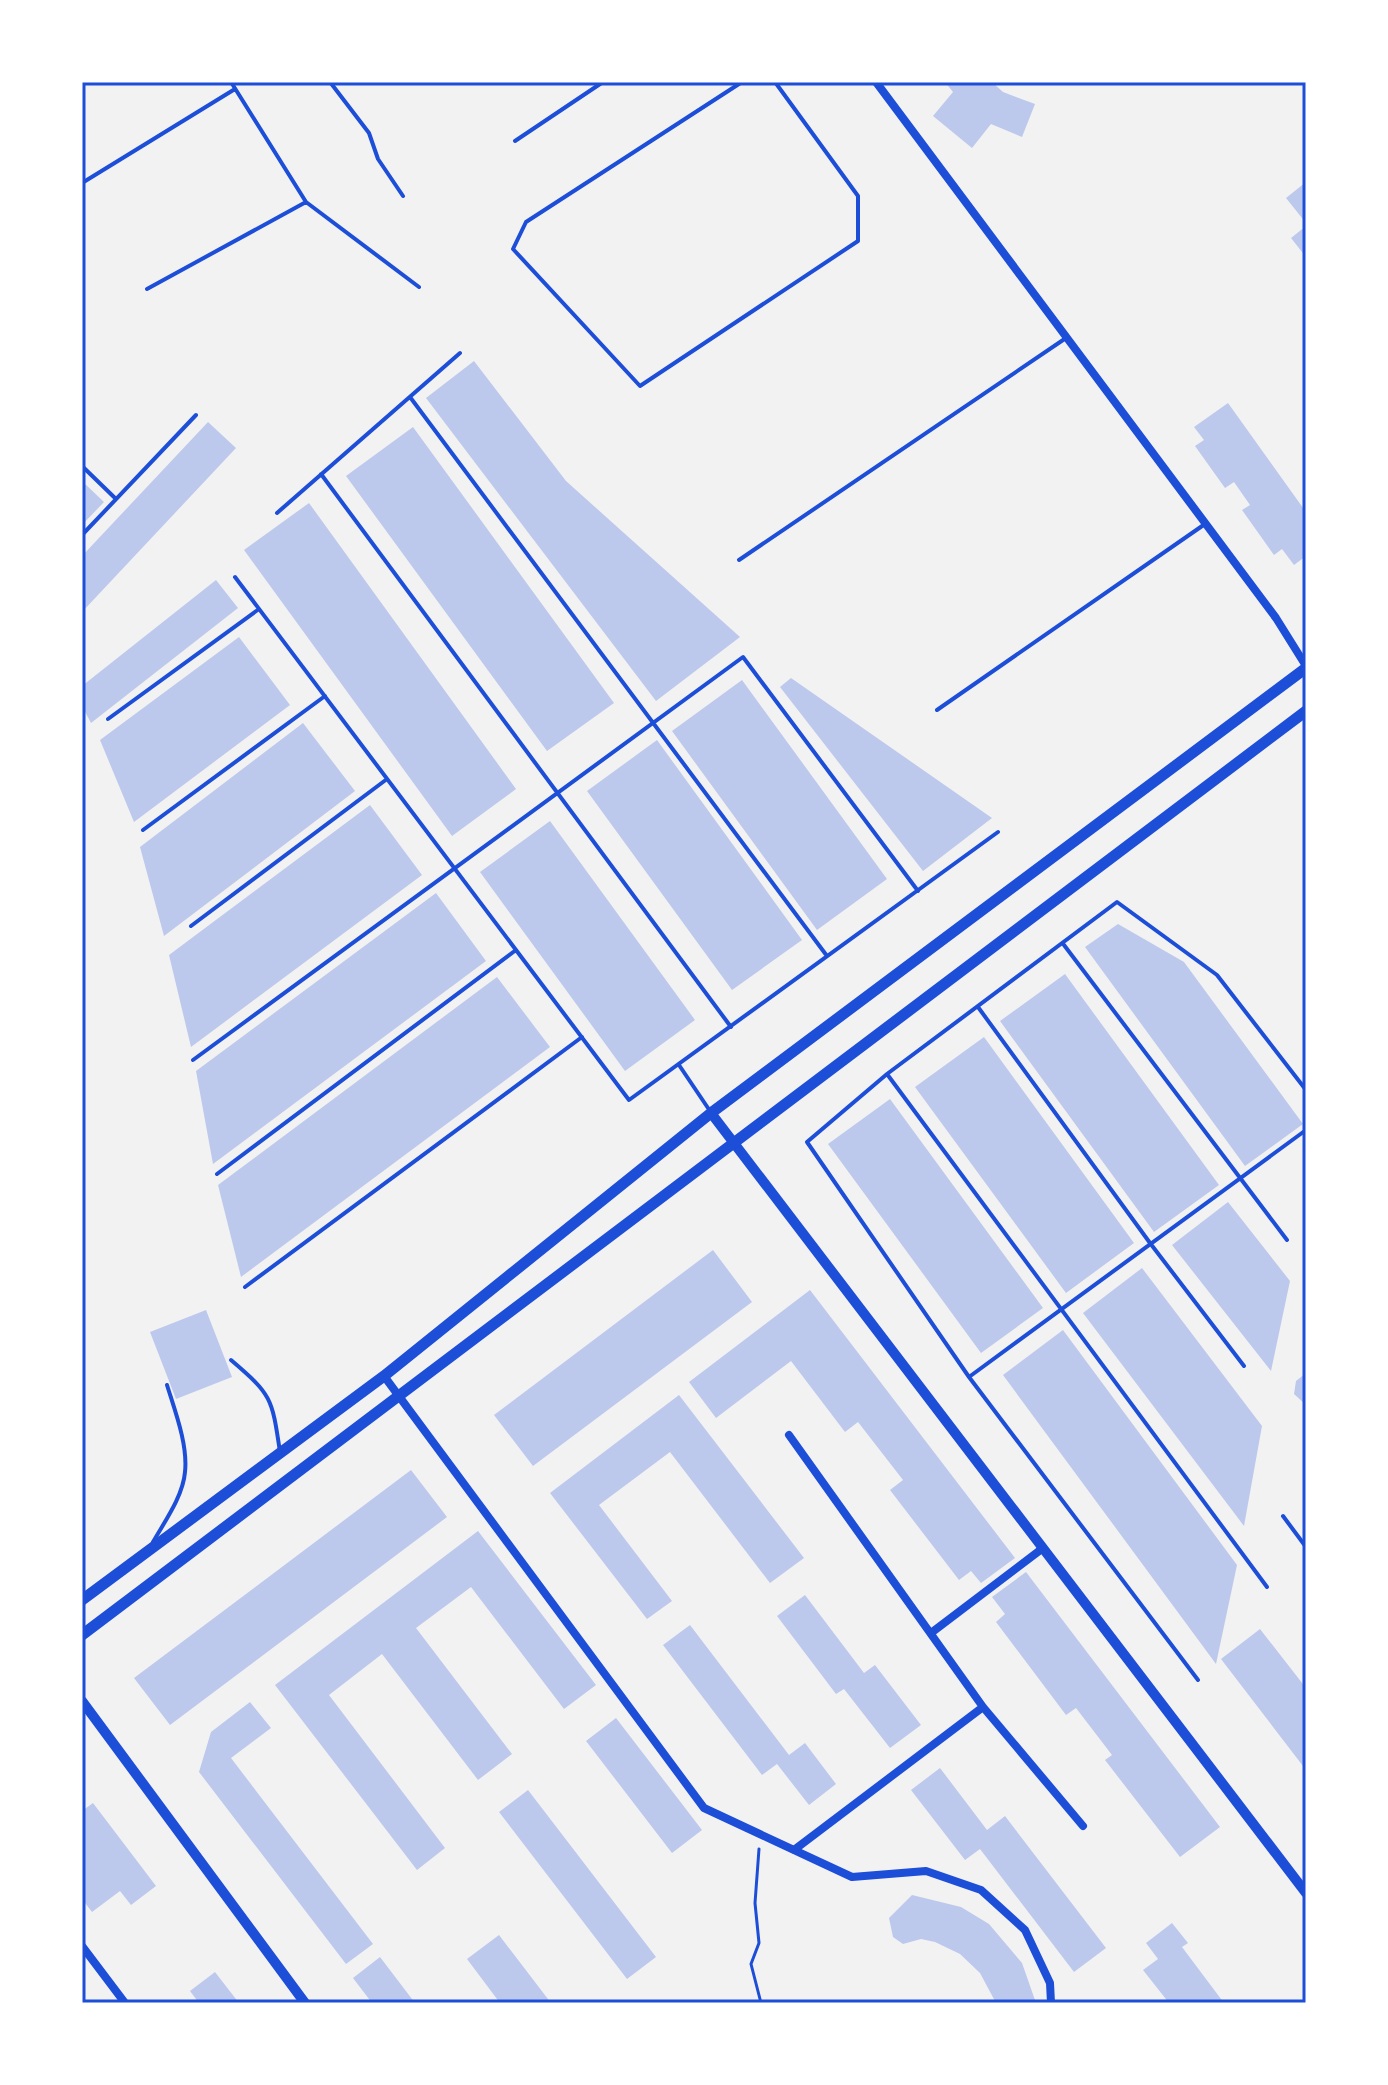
<svg xmlns="http://www.w3.org/2000/svg" width="1388" height="2085" viewBox="0 0 1388 2085" font-family="Manrope,sans-serif">
<style>
.building{fill:#bdc9ec}
.lines{fill:none;stroke-linecap:round;stroke-linejoin:round}
.path{stroke:#1d4ed8;stroke-width:3}
.service{stroke:#1d4ed8;stroke-width:4}
.minor{stroke:#1d4ed8;stroke-width:8}
.tertiary{stroke:#1d4ed8;stroke-width:10}
.secondary{stroke:#1d4ed8;stroke-width:11}
.neatline{fill:none;stroke:#1d4ed8;stroke-width:3}
</style>
<rect width="100%" height="100%" fill="#f2f2f2"/>
<path class="building" d="M945,82H992L1003,92L1035,104L1022,137L991,124L972,148L933,116L953,92Z
M1306,182V223L1286,198Z
M1306,226V257L1291,238Z
M474,361L566,481L740,637L656,701L426,398Z
M1228,403L1306,512V556L1294,565L1282,549L1274,555L1242,510L1250,505L1234,482L1225,488L1195,446L1204,440L1194,427Z
M208,422L236,448L82,612V556Z
M413,427L614,703L547,751L346,476Z
M82,481L104,502L82,525Z
M309,503L516,789L452,836L244,550Z
M216,580L238,608L91,723L82,706V686Z
M239,637L290,705L134,822L100,740Z
M791,678L992,818L923,871L780,687Z
M742,680L887,879L817,930L672,731Z
M303,723L355,791L164,936L140,847Z
M657,740L802,940L732,990L587,791Z
M370,805L422,875L191,1047L169,955Z
M550,821L695,1020L625,1071L480,872Z
M436,893L486,961L213,1164L196,1071Z
M1118,924L1184,962L1303,1124L1245,1166L1085,947Z
M1065,974L1219,1185L1154,1232L1000,1021Z
M497,977L550,1047L241,1277L218,1185Z
M984,1037L1134,1243L1066,1293L915,1087Z
M890,1099L1043,1308L981,1353L828,1144Z
M1228,1202L1290,1281L1271,1371L1172,1245Z
M713,1250L752,1302L533,1466L494,1415Z
M1142,1268L1262,1426L1244,1526L1083,1313Z
M810,1290L1015,1558L981,1583L971,1571L959,1580L890,1490L903,1480L858,1422L845,1432L791,1361L716,1418L689,1382Z
M206,1310L232,1377L176,1399L150,1332Z
M1063,1330L1237,1565L1216,1664L1003,1375Z
M1306,1373V1405L1294,1394L1296,1381Z
M679,1395L804,1558L770,1583L670,1452L599,1505L672,1601L647,1619L550,1493Z
M411,1470L447,1517L170,1725L134,1678Z
M478,1531L596,1685L564,1709L471,1587L416,1628L512,1754L478,1780L382,1654L329,1695L445,1848L417,1870L275,1685Z
M1026,1572L1220,1827L1180,1857L1105,1760L1112,1755L1076,1708L1066,1715L996,1622L1005,1614L992,1597Z
M805,1595L864,1673L875,1665L921,1725L890,1748L844,1689L836,1694L777,1616Z
M690,1625L789,1755L805,1743L836,1784L809,1805L777,1764L762,1775L663,1645Z
M1260,1629L1306,1688V1770L1221,1659Z
M250,1702L271,1728L231,1758L373,1944L346,1964L199,1772L211,1732Z
M616,1718L702,1830L672,1853L586,1741Z
M940,1768L987,1830L1005,1816L1106,1948L1074,1972L980,1849L965,1860L911,1790Z
M528,1790L656,1957L627,1979L499,1812Z
M93,1803L156,1886L131,1905L120,1891L92,1912L82,1899V1811Z
M912,1895L961,1907L989,1924L1022,1963L1036,2003H996L980,1973L960,1954L935,1942L921,1939L903,1944L893,1937L889,1918Z
M1172,1923L1188,1943L1182,1947L1224,2003H1169L1143,1970L1158,1959L1146,1943Z
M499,1935L551,2003H500L467,1959Z
M380,1957L415,2003H372L353,1978Z
M215,1972L239,2003H199L190,1991Z"/>
<g class="lines">
<path class="path" d="M759,1849L755,1903L759,1943L751,1964L761,2003"/>
<path class="service" d="M231,82L306,202L419,287
M330,82L369,133L378,159L403,196
M742,82L526,222L513,249L640,386L858,241V196L775,82
M515,141L603,82
M82,183L235,89
M147,289L306,202
M410,397L827,956
M82,466L116,499
M321,474L731,1027
M277,513L460,353
M82,535L196,415
M739,560L1066,338
M235,577L629,1100L998,832
M937,710L1205,524
M108,719L259,609
M143,830L325,696
M191,926L387,779
M1064,945L1287,1240
M978,1007L1150,1243L1244,1366
M193,1060L743,657L918,891
M679,1065L710,1111
M887,1074L1267,1587
M217,1174L516,950
M245,1287L582,1037
M231,1360C272,1395 272,1398 280,1452
M969,1377L1306,1130
M1283,1516L1306,1547
M153,1542C165,1521 183,1496 185,1472C188,1445 175,1411 167,1385
M1198,1680L969,1377L807,1142L887,1074L1117,902L1217,975L1306,1090"/>
<path class="minor" d="M876,82L1276,618L1306,666
M384,1376L704,1808L852,1877L926,1871L981,1890L1025,1930L1050,1983L1051,2003
M789,1435L983,1707L1083,1826
M931,1633L1043,1548
M794,1850L983,1707
M82,1946L125,2003"/>
<path class="tertiary" d="M711,1113L1306,1893
M82,1701L305,2003"/>
<path class="secondary" d="M82,1600L384,1376L711,1113L1306,668
M82,1635L1306,711"/>
</g>
<rect width="1388" height="2085" fill="none" stroke="#ffffff" stroke-width="168"/>
<rect x="84" y="84" width="1220" height="1917" class="neatline"/>
</svg>
